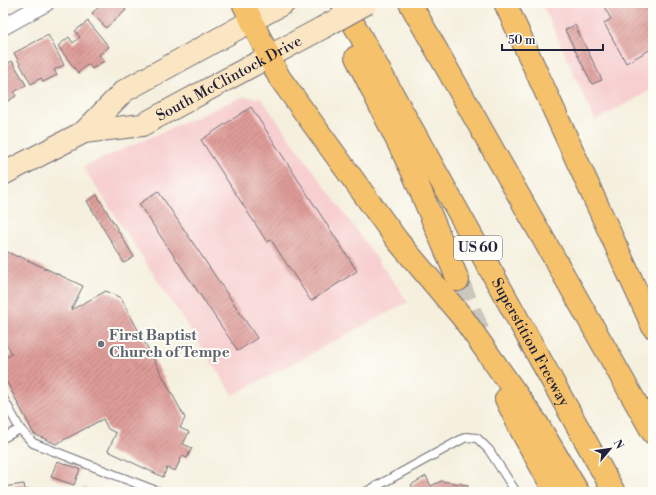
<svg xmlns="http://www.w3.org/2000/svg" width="656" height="495" viewBox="0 0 656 495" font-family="'Libre Bodoni',serif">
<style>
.built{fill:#f7cfd0}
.building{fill:url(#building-hatch)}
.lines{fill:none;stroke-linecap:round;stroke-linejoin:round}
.highway-tunnel{stroke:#cbc7bd;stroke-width:22;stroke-dasharray:22 11;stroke-linecap:butt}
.lane-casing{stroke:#6c6a74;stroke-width:10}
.street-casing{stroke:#6c6a74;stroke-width:18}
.secondary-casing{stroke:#6c6a74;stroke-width:24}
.highway-casing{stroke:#6c6a74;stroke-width:24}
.lane{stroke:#fff;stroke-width:8}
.street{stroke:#fff;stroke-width:16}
.secondary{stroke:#fbe6c4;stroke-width:22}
.highway{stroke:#f5c16b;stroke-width:22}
.secondary-bridge-casing{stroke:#6c6a74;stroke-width:24;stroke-linecap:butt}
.secondary-bridge{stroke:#fbe6c4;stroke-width:22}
.worship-dot{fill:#6b7280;stroke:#fdfcf7;stroke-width:1.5}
.labels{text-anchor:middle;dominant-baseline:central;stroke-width:4;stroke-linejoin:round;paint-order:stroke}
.shield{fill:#fdfcf7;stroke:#646373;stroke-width:1}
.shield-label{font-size:14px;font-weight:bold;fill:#22223b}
.street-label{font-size:15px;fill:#22223b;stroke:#fdfcf7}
.worship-label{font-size:15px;font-weight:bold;fill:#5b616d;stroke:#fdfcf7;text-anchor:start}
</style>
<defs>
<pattern id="building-hatch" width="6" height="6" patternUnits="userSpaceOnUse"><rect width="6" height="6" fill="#de9c98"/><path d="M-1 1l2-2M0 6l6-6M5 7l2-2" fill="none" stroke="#b47f7d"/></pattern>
</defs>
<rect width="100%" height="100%" fill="#fdfcf7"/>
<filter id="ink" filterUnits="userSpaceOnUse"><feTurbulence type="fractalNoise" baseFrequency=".025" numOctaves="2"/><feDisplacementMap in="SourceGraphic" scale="8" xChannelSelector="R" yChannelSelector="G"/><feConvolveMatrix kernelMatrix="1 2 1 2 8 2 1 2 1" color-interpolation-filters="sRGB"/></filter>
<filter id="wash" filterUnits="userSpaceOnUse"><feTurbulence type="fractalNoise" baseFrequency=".012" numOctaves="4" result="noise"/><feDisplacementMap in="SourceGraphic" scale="16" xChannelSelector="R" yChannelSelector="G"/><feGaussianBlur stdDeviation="0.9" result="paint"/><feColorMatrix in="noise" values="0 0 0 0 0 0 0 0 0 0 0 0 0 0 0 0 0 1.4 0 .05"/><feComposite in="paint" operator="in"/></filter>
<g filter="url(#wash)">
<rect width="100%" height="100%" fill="#f5f0de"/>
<path class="built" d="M542,3H653V89L595,121Z
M242,97L261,98L408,302L233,395L83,167Z"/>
<g id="blocks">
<path class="building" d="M104,3H120L126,10L106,28L92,13Z
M602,3H645L649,11L653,9V48L626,63L604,23L611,19Z
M88,21L109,47L99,55L104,61L92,69L88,64L78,73L58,46L69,37L73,43L80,37L75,31Z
M575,25L602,80L592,84L565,30Z
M48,35L64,65L54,70L57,75L43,82L41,78L31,84L14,53Z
M12,61L26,85L14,92L16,96L3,104V66Z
M251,107L357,271L311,301L271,240L267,242L201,140Z
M158,191L257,338L238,351L139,204Z
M97,195L134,257L124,263L87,201Z
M3,250L18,257L19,256L83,286L71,310L106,291L121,298L185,418L180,428L189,432L183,444L192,448L187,458L182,456L175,471L167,468L163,477L108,451L116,433L108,429L103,419L56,444L34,434L3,375V359L12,354L3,338Z
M57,461L80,469L74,485L51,477Z
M426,476L431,486L441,481L468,485L466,492H415L411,485Z
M24,484L25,490L34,489L35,492H3V487Z
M83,488L100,491V492H82Z"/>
</g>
</g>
<g filter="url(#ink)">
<use href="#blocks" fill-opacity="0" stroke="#6c6a74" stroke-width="1"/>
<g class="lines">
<path class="highway-tunnel" d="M458,280L481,337"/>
<g class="lane-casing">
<path id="lane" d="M3,398L20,429L33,443L159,492
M3,438L20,429
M366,492L466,437L477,438L489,450L516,492"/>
</g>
<g class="street-casing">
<path id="street" d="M3,27L46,3"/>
</g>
<g class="secondary-casing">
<g id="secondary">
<path id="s1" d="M84,132L142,125L322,28"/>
<path d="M3,174L84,132L124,91L284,3"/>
</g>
</g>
<g class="highway-casing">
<g id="highway">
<path d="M243,3L279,77L397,240L463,318L537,423L578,492"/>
<path id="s2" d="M342,3L614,492"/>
<path d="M410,3L653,433"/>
<path d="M505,3L653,327"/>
<path d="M356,57L413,173L458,280"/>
<path d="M506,399L523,434L555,492"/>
</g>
</g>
<use href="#lane" class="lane"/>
<use href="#street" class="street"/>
<use href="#secondary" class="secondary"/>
<use href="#highway" class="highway"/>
<g class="secondary-bridge-casing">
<path id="secondary-bridge" d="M322,28L367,3"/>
</g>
<use href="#secondary-bridge" class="secondary-bridge"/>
</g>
</g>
<circle class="worship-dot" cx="101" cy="344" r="4"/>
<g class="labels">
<rect class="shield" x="454" y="236" width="48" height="24" rx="3"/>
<g class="shield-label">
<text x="478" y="248">US 60</text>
</g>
<g class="street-label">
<text stroke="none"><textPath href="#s1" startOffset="157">South McClintock Drive</textPath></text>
<text stroke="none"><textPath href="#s2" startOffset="388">Superstition Freeway</textPath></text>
</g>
<g class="worship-label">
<text x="109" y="335">First Baptist<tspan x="109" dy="17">Church of Tempe</tspan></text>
</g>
</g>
<rect width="656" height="495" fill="none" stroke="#fdfcf7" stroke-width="16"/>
<g transform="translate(610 449) rotate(61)" stroke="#fdfcf7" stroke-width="3" paint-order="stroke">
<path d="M0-3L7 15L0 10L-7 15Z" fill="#22223b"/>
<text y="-6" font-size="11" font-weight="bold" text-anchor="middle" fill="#22223b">N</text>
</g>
<path d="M502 44v6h101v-6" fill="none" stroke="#22223b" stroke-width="2"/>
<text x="508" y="44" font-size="12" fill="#22223b" stroke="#fdfcf7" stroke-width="3" paint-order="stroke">50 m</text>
</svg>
